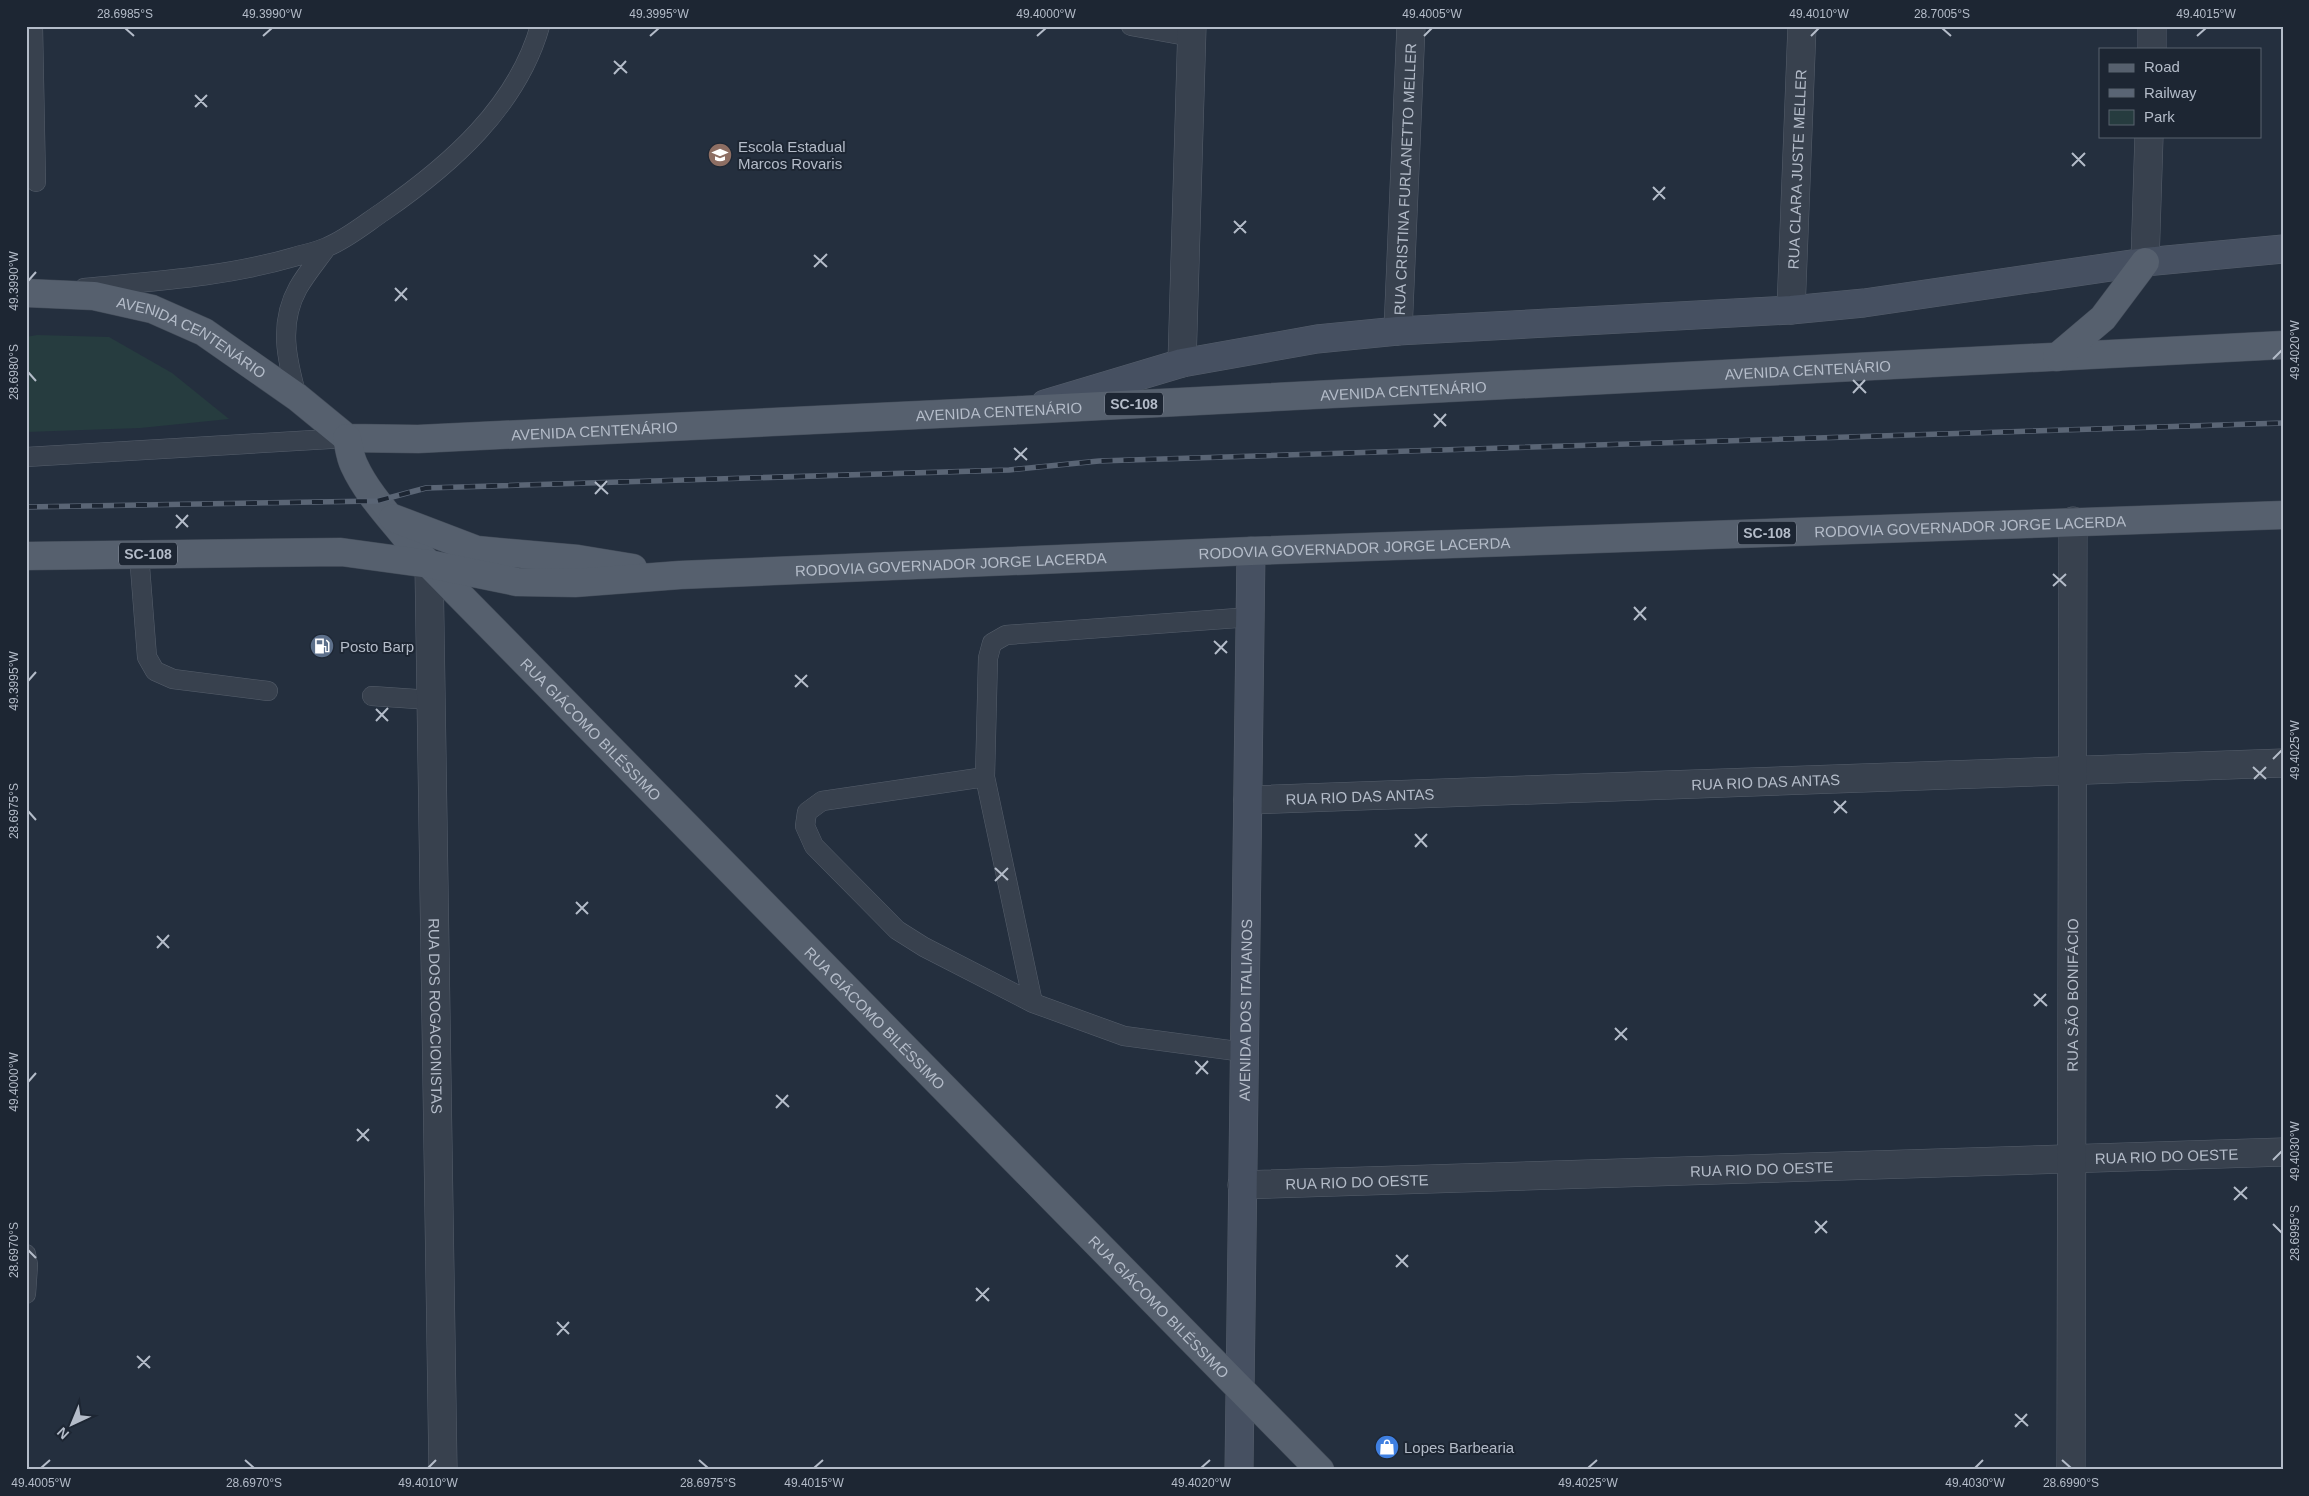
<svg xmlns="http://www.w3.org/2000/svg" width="2309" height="1496" viewBox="0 0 2309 1496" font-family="Helvetica,sans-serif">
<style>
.green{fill:#263c3f}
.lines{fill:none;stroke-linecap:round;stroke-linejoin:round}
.lane-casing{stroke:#565f6c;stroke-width:20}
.street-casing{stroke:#565f6c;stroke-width:29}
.secondary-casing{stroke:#565f6c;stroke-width:29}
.primary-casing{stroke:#414a57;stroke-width:29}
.lane{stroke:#38414e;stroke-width:19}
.street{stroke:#38414e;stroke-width:28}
.secondary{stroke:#465061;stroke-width:28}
.primary{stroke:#56606e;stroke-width:28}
.rail-casing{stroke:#5a6575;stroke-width:5.5}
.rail{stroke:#1d2633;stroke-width:4;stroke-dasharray:11;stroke-linecap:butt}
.ticks{fill:none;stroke:#b4bcc9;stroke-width:2}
.labels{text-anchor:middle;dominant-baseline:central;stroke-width:4;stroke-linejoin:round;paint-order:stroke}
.shield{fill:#1d2633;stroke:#878f9c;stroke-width:1}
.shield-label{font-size:14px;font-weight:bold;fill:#b4bcc9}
.poi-label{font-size:15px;fill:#b4bcc9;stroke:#1d2633;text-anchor:start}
.street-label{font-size:15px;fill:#b4bcc9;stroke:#1d2633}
.neatline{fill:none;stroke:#b4bcc9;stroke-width:2}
.ticks-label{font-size:12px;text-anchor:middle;fill:#b4bcc9}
</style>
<rect width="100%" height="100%" fill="#242f3e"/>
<path class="green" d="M37,335L109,337L172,373L229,419L140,428L26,432V337Z"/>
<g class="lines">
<g class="lane-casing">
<path id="lane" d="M33,26L36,182
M1131,26L1192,37
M84,288C155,281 225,277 294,257C304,254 316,252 327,247C347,239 366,223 384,211C450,165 517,107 540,26
M297,397C287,360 278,324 298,288C306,274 317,261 327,247
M26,457L347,438
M139,554L147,657L155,671L173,679L268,691
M372,696L431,700
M985,777L822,801L807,812L805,826L814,846L897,930L924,947L1033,1003
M1244,1052L1124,1036L1033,1003L985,777L988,658L992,643L1006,635L1251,617
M26,1254L28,1265L26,1294"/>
</g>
<g class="street-casing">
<g id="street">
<path d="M2152,49V26"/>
<path d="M2145,262L2149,136"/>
<path id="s1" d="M1791,310L1802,26"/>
<path id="s2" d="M1398,331L1411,26"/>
<path d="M1182,363L1192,26"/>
<path id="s3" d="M429,564L443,1470"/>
<path id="s4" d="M1248,800L2283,763"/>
<path id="s5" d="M1242,1185L2283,1152"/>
<path id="s6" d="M2071,1470L2073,521"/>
</g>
</g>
<g class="secondary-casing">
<g id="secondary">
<path d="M1045,404L1182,363L1317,339L1398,331L1791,310L1864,303L2145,262L2283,249"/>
<path id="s7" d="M1239,1470L1251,551"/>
</g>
</g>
<g class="primary-casing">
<g id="primary">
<path id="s8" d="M26,293L94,296L152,309L204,332L297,397L347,438L418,439L1023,410L2283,345"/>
<path d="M2057,357L2103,318L2145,262"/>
<path id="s9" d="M347,438C349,447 350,457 354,465C369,498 398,525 419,554L1320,1470"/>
<path d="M393,518L477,550L578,559L633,568"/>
<path id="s10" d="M26,556L341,552L429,564L517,582L575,583L680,575L1251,551L2283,515"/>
</g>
</g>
<use href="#lane" class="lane"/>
<use href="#street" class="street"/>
<use href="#secondary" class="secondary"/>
<use href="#primary" class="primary"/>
<g class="rail-casing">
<path id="rail" d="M26,507L377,501L426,488L1009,470L1099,461L2283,423"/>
</g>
<use href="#rail" class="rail"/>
</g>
<path class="ticks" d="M125,28L134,36M1942,28L1951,36M263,36L272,28M650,36L659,28M1037,36L1046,28M1424,36L1432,28M1811,36L1819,28M2197,36L2206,28M614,61L627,73M614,74L626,61M195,95L207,107M195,107L207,95M2072,153L2085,166M2072,166L2085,153M1653,187L1665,199M1653,200L1665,187M1234,221L1246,233M1234,233L1246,221M814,255L827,267M814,267L827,254M28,281L36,272M395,288L407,300M395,301L407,288M2273,359L2282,350M28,372L36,381M1853,380L1866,393M1853,393L1865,380M1434,414L1446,426M1434,427L1446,414M1014,448L1027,460M1015,460L1027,448M595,482L608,494M595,494L607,481M176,515L188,527M176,528L188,515M2053,574L2066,586M2053,586L2066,574M1634,607L1646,620M1634,620L1646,607M1214,641L1227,653M1215,654L1227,641M795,675L808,687M28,681L36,672M795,687L807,675M376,709L388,721M376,721L388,708M2273,759L2282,750M2253,767L2266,779M2254,779L2266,767M1834,801L1847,813M28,811L36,820M1834,813L1846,801M1415,834L1427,847M1415,847L1427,834M995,868L1008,880M995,881L1008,868M576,902L588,914M576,914L588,902M157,936L169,948M157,948L169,935M2034,994L2047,1006M2034,1006L2046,994M1615,1028L1627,1040M1615,1040L1627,1028M1195,1061L1208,1074M1196,1074L1208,1061M28,1082L36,1073M776,1095L789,1107M776,1108L788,1095M357,1129L369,1141M357,1141L369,1129M2273,1160L2282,1151M2234,1187L2247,1199M2234,1200L2247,1187M1815,1221L1827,1233M2273,1224L2282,1233M1815,1233L1827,1221M28,1250L36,1258M1396,1255L1408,1267M1396,1267L1408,1255M976,1288L989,1301M976,1301L989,1288M557,1322L569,1334M557,1335L569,1322M137,1356L150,1368M138,1368L150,1356M2015,1414L2028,1426M2015,1427L2027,1414M245,1460L254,1468M699,1460L708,1468M2062,1460L2071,1468M41,1468L50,1460M428,1468L436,1460M814,1468L823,1460M1201,1468L1210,1460M1588,1468L1597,1460M1975,1468L1983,1460"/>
<defs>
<g id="school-disc" transform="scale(1.25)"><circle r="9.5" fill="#8d6e63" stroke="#1d2633"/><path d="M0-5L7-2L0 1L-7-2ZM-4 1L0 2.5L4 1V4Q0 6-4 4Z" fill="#fff"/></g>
<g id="fuel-disc" transform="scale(1.25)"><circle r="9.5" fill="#5c6f8a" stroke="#1d2633"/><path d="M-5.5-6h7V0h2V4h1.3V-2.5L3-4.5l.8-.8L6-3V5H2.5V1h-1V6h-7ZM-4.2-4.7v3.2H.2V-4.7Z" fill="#fff"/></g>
<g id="shop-disc" transform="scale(1.25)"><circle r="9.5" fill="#3f7fe0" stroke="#1d2633"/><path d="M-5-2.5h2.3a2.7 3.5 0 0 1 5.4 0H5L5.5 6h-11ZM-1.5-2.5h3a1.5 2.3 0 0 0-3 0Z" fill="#fff"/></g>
</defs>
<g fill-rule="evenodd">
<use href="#school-disc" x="720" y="155"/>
<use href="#fuel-disc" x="322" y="646"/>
<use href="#shop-disc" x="1387" y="1447"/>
</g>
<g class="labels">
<g class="shield">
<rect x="1105" y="392.5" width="58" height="23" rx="4"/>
<rect x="1738" y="521.5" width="58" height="23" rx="4"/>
<rect x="119" y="542.5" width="58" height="23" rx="4"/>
</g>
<g class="shield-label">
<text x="1134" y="404">SC-108</text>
<text x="1767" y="533">SC-108</text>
<text x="148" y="554">SC-108</text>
</g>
<g class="poi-label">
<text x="738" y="146">Escola Estadual<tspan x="738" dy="17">Marcos Rovaris</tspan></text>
<text x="340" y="646">Posto Barp</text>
<text x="1404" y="1447">Lopes Barbearia</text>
</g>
<g class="street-label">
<text stroke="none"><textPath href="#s1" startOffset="141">RUA CLARA JUSTE MELLER</textPath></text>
<text stroke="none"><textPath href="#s2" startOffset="152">RUA CRISTINA FURLANETTO MELLER</textPath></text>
<text stroke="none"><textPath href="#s8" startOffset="175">AVENIDA CENTENÁRIO</textPath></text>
<text stroke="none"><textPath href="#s8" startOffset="1825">AVENIDA CENTENÁRIO</textPath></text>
<text stroke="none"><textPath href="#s8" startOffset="1420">AVENIDA CENTENÁRIO</textPath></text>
<text stroke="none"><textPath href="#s8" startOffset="1015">AVENIDA CENTENÁRIO</textPath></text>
<text stroke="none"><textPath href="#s8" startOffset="610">AVENIDA CENTENÁRIO</textPath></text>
<text stroke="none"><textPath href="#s10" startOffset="1948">RODOVIA GOVERNADOR JORGE LACERDA</textPath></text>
<text stroke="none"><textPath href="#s10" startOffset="1332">RODOVIA GOVERNADOR JORGE LACERDA</textPath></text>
<text stroke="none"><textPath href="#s10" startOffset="928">RODOVIA GOVERNADOR JORGE LACERDA</textPath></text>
<text stroke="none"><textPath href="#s9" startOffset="384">RUA GIÁCOMO BILÉSSIMO</textPath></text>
<text stroke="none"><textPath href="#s4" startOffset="518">RUA RIO DAS ANTAS</textPath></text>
<text stroke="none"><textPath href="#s4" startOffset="112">RUA RIO DAS ANTAS</textPath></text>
<text stroke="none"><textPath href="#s6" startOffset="475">RUA SÃO BONIFÁCIO</textPath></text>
<text stroke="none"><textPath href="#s7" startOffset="460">AVENIDA DOS ITALIANOS</textPath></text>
<text stroke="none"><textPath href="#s3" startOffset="452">RUA DOS ROGACIONISTAS</textPath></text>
<text stroke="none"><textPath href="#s9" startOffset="789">RUA GIÁCOMO BILÉSSIMO</textPath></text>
<text stroke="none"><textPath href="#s5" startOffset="925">RUA RIO DO OESTE</textPath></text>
<text stroke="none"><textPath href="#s5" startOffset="520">RUA RIO DO OESTE</textPath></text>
<text stroke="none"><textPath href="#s5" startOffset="115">RUA RIO DO OESTE</textPath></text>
<text stroke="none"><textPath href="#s9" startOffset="1194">RUA GIÁCOMO BILÉSSIMO</textPath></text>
</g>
</g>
<rect width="2309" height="1496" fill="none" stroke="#1d2633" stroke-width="55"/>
<rect x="2099" y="48" width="162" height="90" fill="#1d2633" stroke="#59626f"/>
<rect x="2109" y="64" width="25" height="8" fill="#56606e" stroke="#59626f"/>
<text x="2144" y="72" font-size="15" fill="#b4bcc9">Road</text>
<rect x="2109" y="89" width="25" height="8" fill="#5a6575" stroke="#59626f"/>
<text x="2144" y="98" font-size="15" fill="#b4bcc9">Railway</text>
<rect x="2109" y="110" width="25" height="15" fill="#263c3f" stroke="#59626f"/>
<text x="2144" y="122" font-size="15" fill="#b4bcc9">Park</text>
<g transform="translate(72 1424) rotate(224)" stroke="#1d2633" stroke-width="4" paint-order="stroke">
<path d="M0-4L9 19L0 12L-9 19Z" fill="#b4bcc9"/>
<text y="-8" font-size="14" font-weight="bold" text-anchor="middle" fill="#b4bcc9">N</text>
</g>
<rect x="28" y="28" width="2254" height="1440" class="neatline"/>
<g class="ticks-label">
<text x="125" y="18">28.6985°S</text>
<text x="272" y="18">49.3990°W</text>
<text x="659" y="18">49.3995°W</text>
<text x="1046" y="18">49.4000°W</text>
<text x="1432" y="18">49.4005°W</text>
<text x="1819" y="18">49.4010°W</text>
<text x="1942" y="18">28.7005°S</text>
<text x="2206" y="18">49.4015°W</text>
<text transform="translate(14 281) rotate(-90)" y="4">49.3990°W</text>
<text transform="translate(2295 350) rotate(-90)" y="4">49.4020°W</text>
<text transform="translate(14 372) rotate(-90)" y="4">28.6980°S</text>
<text transform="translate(14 681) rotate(-90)" y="4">49.3995°W</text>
<text transform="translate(2295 750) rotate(-90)" y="4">49.4025°W</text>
<text transform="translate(14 811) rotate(-90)" y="4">28.6975°S</text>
<text transform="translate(14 1082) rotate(-90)" y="4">49.4000°W</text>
<text transform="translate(2295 1151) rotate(-90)" y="4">49.4030°W</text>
<text transform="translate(2295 1233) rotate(-90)" y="4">28.6995°S</text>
<text transform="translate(14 1250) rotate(-90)" y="4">28.6970°S</text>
<text x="41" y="1487">49.4005°W</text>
<text x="254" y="1487">28.6970°S</text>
<text x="428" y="1487">49.4010°W</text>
<text x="708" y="1487">28.6975°S</text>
<text x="814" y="1487">49.4015°W</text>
<text x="1201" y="1487">49.4020°W</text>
<text x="1588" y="1487">49.4025°W</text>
<text x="1975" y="1487">49.4030°W</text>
<text x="2071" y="1487">28.6990°S</text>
</g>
</svg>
